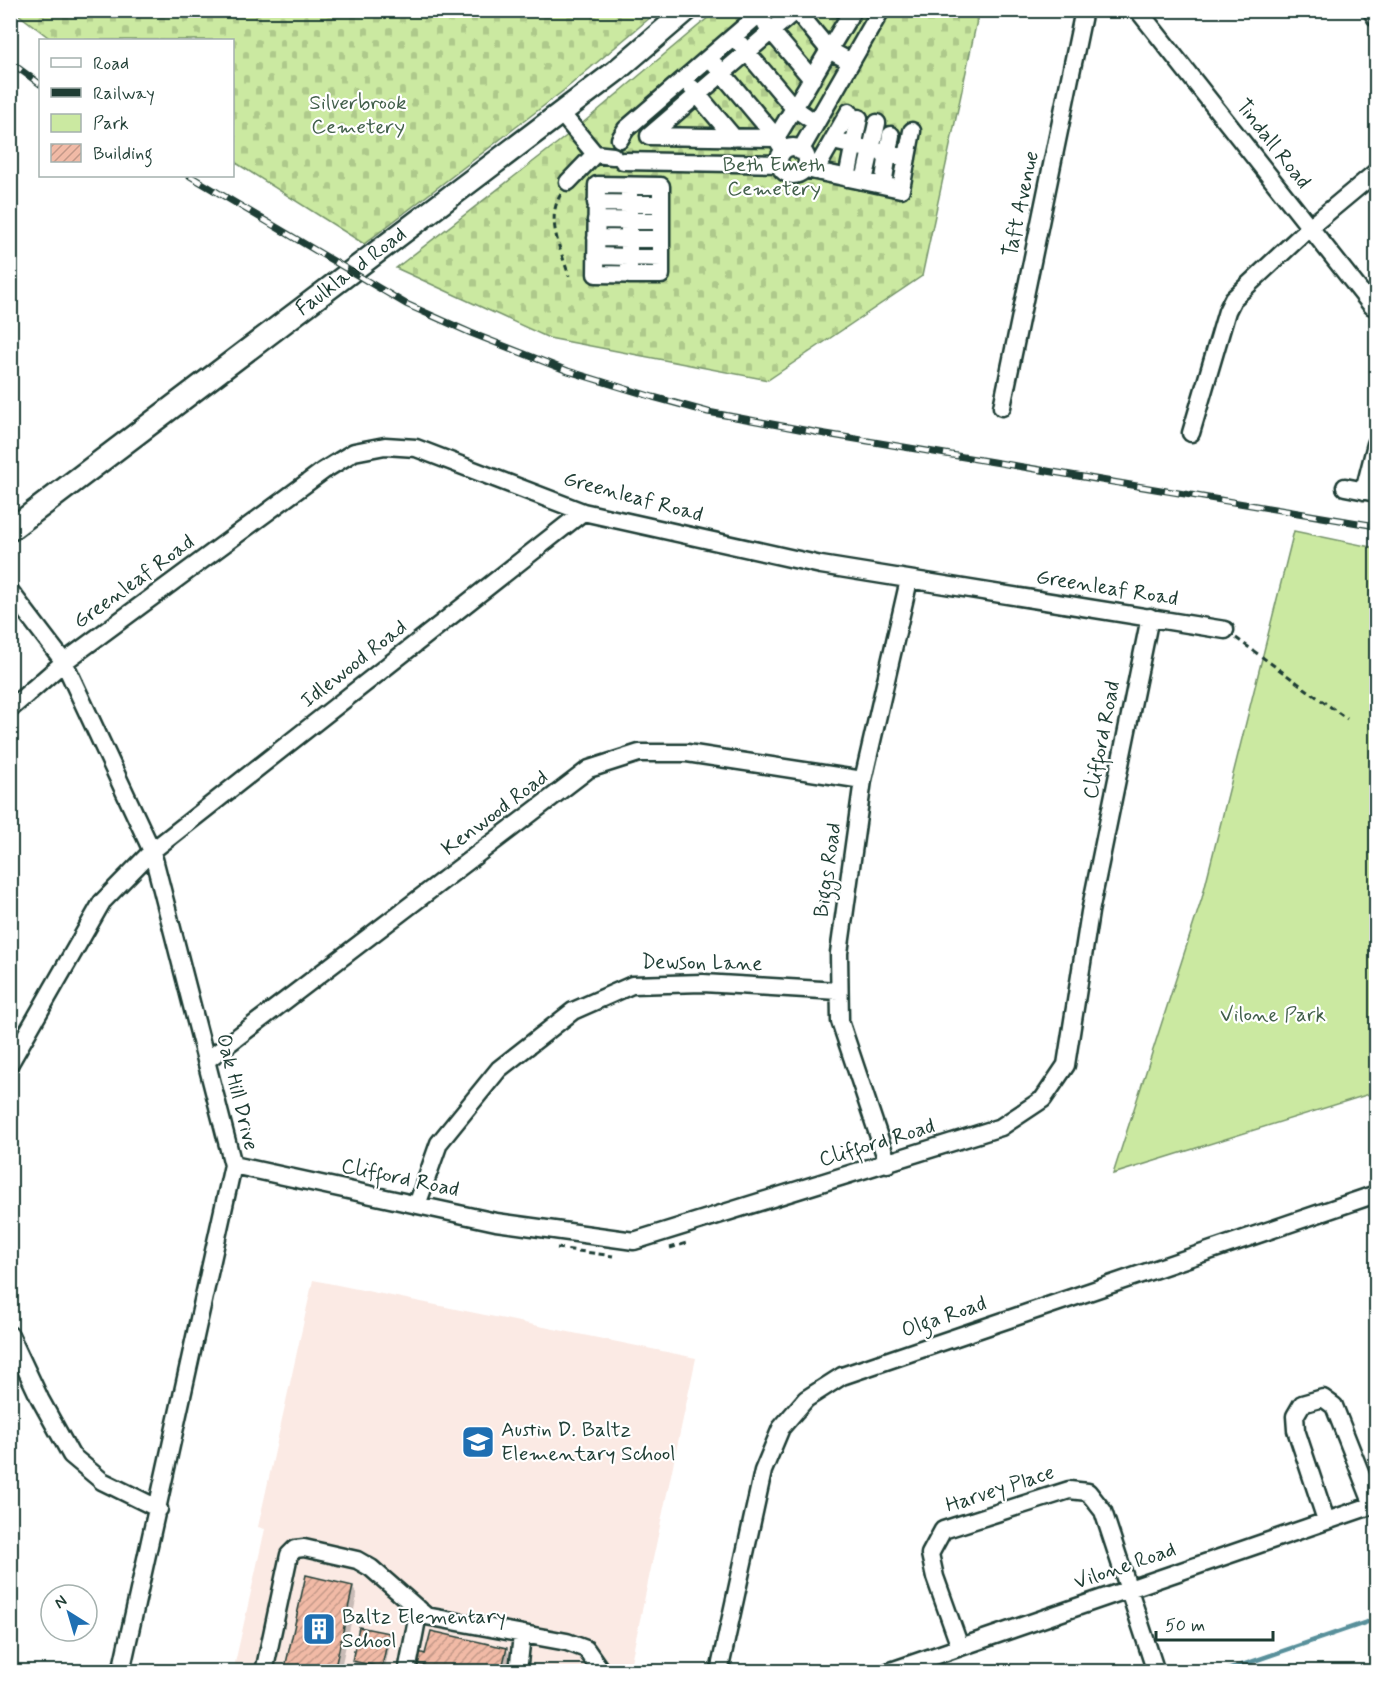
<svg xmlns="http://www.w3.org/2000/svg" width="1387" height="1682" viewBox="0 0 1387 1682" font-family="Mynerve,sans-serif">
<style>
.built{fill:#fbeae4}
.cemetery{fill:url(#cemetery-stones);stroke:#75936a;stroke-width:1.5}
.green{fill:#cbe9a1;stroke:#75936a;stroke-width:1.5}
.shadow{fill:#0003}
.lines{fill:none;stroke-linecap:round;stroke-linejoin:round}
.stream{stroke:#59909b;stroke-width:4.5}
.building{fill:url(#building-hatch);stroke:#1f3d34;stroke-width:1.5}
.minor-casing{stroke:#1f3d34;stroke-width:21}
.major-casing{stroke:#1f3d34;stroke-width:26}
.path{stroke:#1f3d34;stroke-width:3;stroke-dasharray:6 4.5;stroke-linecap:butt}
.minor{stroke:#fff;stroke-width:16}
.major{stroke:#fff;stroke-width:21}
.rail-casing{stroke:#1f3d34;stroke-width:7}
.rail{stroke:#fff;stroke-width:4.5;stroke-dasharray:14;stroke-linecap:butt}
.labels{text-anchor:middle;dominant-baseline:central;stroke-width:4.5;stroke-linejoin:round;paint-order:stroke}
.park-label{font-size:21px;fill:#415f4a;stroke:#fff}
.street-label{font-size:21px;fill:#1f3d34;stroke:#fff}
.poi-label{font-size:21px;fill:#1f3d34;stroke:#fff;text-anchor:start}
</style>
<defs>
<pattern id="cemetery-stones" width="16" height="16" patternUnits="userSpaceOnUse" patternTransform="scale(1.5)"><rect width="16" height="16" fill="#cbe9a1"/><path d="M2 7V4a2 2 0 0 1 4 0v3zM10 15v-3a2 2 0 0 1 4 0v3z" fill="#aec98b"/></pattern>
<pattern id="building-hatch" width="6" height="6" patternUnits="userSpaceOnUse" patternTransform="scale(1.5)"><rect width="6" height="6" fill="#f1baa6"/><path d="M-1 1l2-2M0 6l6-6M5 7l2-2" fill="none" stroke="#c39888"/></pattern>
</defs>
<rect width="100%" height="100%" fill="#fff"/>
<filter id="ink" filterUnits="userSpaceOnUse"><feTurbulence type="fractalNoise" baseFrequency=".0167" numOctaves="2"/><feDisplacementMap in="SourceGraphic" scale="12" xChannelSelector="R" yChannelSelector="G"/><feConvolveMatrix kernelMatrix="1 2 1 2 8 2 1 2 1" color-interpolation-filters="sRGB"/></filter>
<g filter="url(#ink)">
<path class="built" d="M313,1280L696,1358L629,1671L233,1672L265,1529L258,1527Z"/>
<path class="cemetery" d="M14,11H658L563,91L364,244L233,161L232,40H52Z
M716,11H979L922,276L768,380L549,338L396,268L578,127Z"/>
<path class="green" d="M1294,531L1376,548V1092L1113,1174L1202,898Z"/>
<path class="shadow" d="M353,1587L357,1596L340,1672H285Z
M388,1635L391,1640L384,1672L356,1666L353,1661Z
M506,1649L511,1657L507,1672H423L419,1664L426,1655Z"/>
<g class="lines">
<path class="stream" d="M1222,1672L1376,1619"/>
</g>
<path class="building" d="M306,1575L353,1586L334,1672H284Z
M359,1627L389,1633L382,1667L352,1661Z
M431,1631L507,1648L501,1672H423L424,1665L417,1664L419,1652L425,1654Z"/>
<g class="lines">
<g class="minor-casing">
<path id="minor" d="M796,10L829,50L851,62
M1138,10L1372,306
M1371,10L1376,18
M766,25L812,79
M740,44L794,108L816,123
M716,66L774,135L783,149
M692,88L734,138
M561,113L595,154L613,156
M649,136L776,138L853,10
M649,136L796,10
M620,139L626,129L764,10
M833,141L907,158
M779 161a14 14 0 1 1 28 0a14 14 0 1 1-28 0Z
M800,151L881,10
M623,161L780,164
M806,169L901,189L912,131
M815,171L849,112
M847,178L859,118
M864,181L877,123
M568,182L595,154
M597,185L661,186V275L596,274Z
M883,185L891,135
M596,203L661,204
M596,220L661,221
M596,238L661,239
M596,256L661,258
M629,275V186
M1002,407L1084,10
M1191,433L1227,311L1233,299L1310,227L1376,172
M1345,487L1376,493
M1364,491L1376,444
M10,591L64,662L152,851L233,1165L121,1672
M10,709L64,662L323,471L354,452L385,446L416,448L583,512L821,565L1225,630
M206,1061L589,769L639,753H687L863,780
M10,1063L102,902L152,851L583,512
M888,1164L840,1021L839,953L863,780L909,580
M233,1165L496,1222L634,1241L1001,1127L1043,1099L1066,1065L1090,912L1150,617
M417,1205L439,1143L499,1069L573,1011L632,985L703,983L838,991
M10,1335L40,1399L71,1455L102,1481L159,1509
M1326,1520L1296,1430L1295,1416L1302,1404L1323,1398L1334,1406L1373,1505
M960,1647L935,1577L930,1554L943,1530L1069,1490L1088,1492L1103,1511L1156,1672
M264,1672L289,1555L295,1549L304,1548L357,1560L371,1568L426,1616L567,1642L586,1649L602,1672
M407,1672L419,1609
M518,1672L522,1635
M719,1672L763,1471L781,1428L806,1399L842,1376L1376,1194
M888,1672L1376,1504"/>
</g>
<g class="major-casing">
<g id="major">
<path id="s1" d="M10,530L616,71L687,10"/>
</g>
</g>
<path class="path" d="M561,194C545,219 561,250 569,276
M1236,638L1347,719
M557,1248L613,1256
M670,1248L690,1242"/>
<use href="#minor" class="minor"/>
<use href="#major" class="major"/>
<g class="rail-casing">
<path id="rail" d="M10,62L40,84
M190,176L406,304L471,333L568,371L653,397L708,412L820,433L1376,526"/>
</g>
<use href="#rail" class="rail"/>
</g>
</g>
<defs>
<g id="school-square" transform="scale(1.725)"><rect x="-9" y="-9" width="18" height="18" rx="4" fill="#1f6fb2" stroke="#fff"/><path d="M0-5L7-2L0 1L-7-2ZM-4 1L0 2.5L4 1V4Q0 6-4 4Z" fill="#fff"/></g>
<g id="building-square" transform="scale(1.725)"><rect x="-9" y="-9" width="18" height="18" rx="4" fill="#1f6fb2" stroke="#fff"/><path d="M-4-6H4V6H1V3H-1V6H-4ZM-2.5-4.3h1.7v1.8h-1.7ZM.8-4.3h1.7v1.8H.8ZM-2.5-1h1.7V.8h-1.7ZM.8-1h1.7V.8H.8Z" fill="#fff"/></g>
</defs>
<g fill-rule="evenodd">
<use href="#school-square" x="478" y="1442"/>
<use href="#building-square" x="319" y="1629"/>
</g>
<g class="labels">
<g class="park-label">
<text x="358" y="103">Silverbrook<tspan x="358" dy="24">Cemetery</tspan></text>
<text x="774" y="165">Beth Emeth<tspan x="774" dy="24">Cemetery</tspan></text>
<text x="1273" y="1015">Vilone Park</text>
</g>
<g class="street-label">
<text transform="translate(1273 144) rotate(52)">Tindall Road</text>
<text transform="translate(1021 204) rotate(-78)">Taft Avenue</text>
<text stroke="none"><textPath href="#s1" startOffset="428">Faulkland Road</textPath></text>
<text transform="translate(633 497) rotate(15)">Greenleaf Road</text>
<text transform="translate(134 582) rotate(-36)">Greenleaf Road</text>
<text transform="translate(1107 588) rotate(9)">Greenleaf Road</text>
<text transform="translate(354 664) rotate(-38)">Idlewood Road</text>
<text transform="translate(1102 740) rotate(-79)">Clifford Road</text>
<text transform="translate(495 813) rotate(-37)">Kenwood Road</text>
<text transform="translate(828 870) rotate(-82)">Biggs Road</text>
<text transform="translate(702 963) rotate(1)">Dewson Lane</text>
<text transform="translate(237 1092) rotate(76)">Oak Hill Drive</text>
<text transform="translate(877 1143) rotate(-17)">Clifford Road</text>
<text transform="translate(400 1178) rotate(12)">Clifford Road</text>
<text transform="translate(944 1317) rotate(-19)">Olga Road</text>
<text transform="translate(1000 1489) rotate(-18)">Harvey Place</text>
<text transform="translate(1125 1566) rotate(-19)">Vilone Road</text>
</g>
<g class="poi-label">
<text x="501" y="1430">Austin D. Baltz<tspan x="501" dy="24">Elementary School</tspan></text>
<text x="342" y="1617">Baltz Elementary<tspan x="342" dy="24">School</tspan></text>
</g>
</g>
<rect width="1387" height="1682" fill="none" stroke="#fff" stroke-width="36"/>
<rect x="18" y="18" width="1351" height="1646" fill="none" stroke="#1f3d34" stroke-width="2" filter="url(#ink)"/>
<rect x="39" y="39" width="195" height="138" fill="#ffffff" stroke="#a5b1ae" stroke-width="1.5"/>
<rect x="51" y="58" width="30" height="9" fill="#ffffff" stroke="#a5b1ae" stroke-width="1.5"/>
<text x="93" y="69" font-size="18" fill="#1f3d34">Road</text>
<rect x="51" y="88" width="30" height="9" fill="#1f3d34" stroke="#a5b1ae" stroke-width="1.5"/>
<text x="93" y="99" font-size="18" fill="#1f3d34">Railway</text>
<rect x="51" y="114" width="30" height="18" fill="#cbe9a1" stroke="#a5b1ae" stroke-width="1.5"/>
<text x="93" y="129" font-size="18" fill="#1f3d34">Park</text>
<rect x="51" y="144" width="30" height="18" fill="url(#building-hatch)" stroke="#a5b1ae" stroke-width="1.5"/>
<text x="93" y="159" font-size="18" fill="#1f3d34">Building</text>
<g transform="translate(69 1613) rotate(323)"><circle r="28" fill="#ffffff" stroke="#a5b1ae" stroke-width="1.5"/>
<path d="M0-4.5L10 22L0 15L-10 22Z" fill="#1f6fb2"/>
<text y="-9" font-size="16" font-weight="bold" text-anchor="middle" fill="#1f3d34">N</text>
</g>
<path d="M1156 1631v9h117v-9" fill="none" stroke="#1f3d34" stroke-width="3"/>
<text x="1165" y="1631" font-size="18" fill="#1f3d34" stroke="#ffffff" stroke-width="4.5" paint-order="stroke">50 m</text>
</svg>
